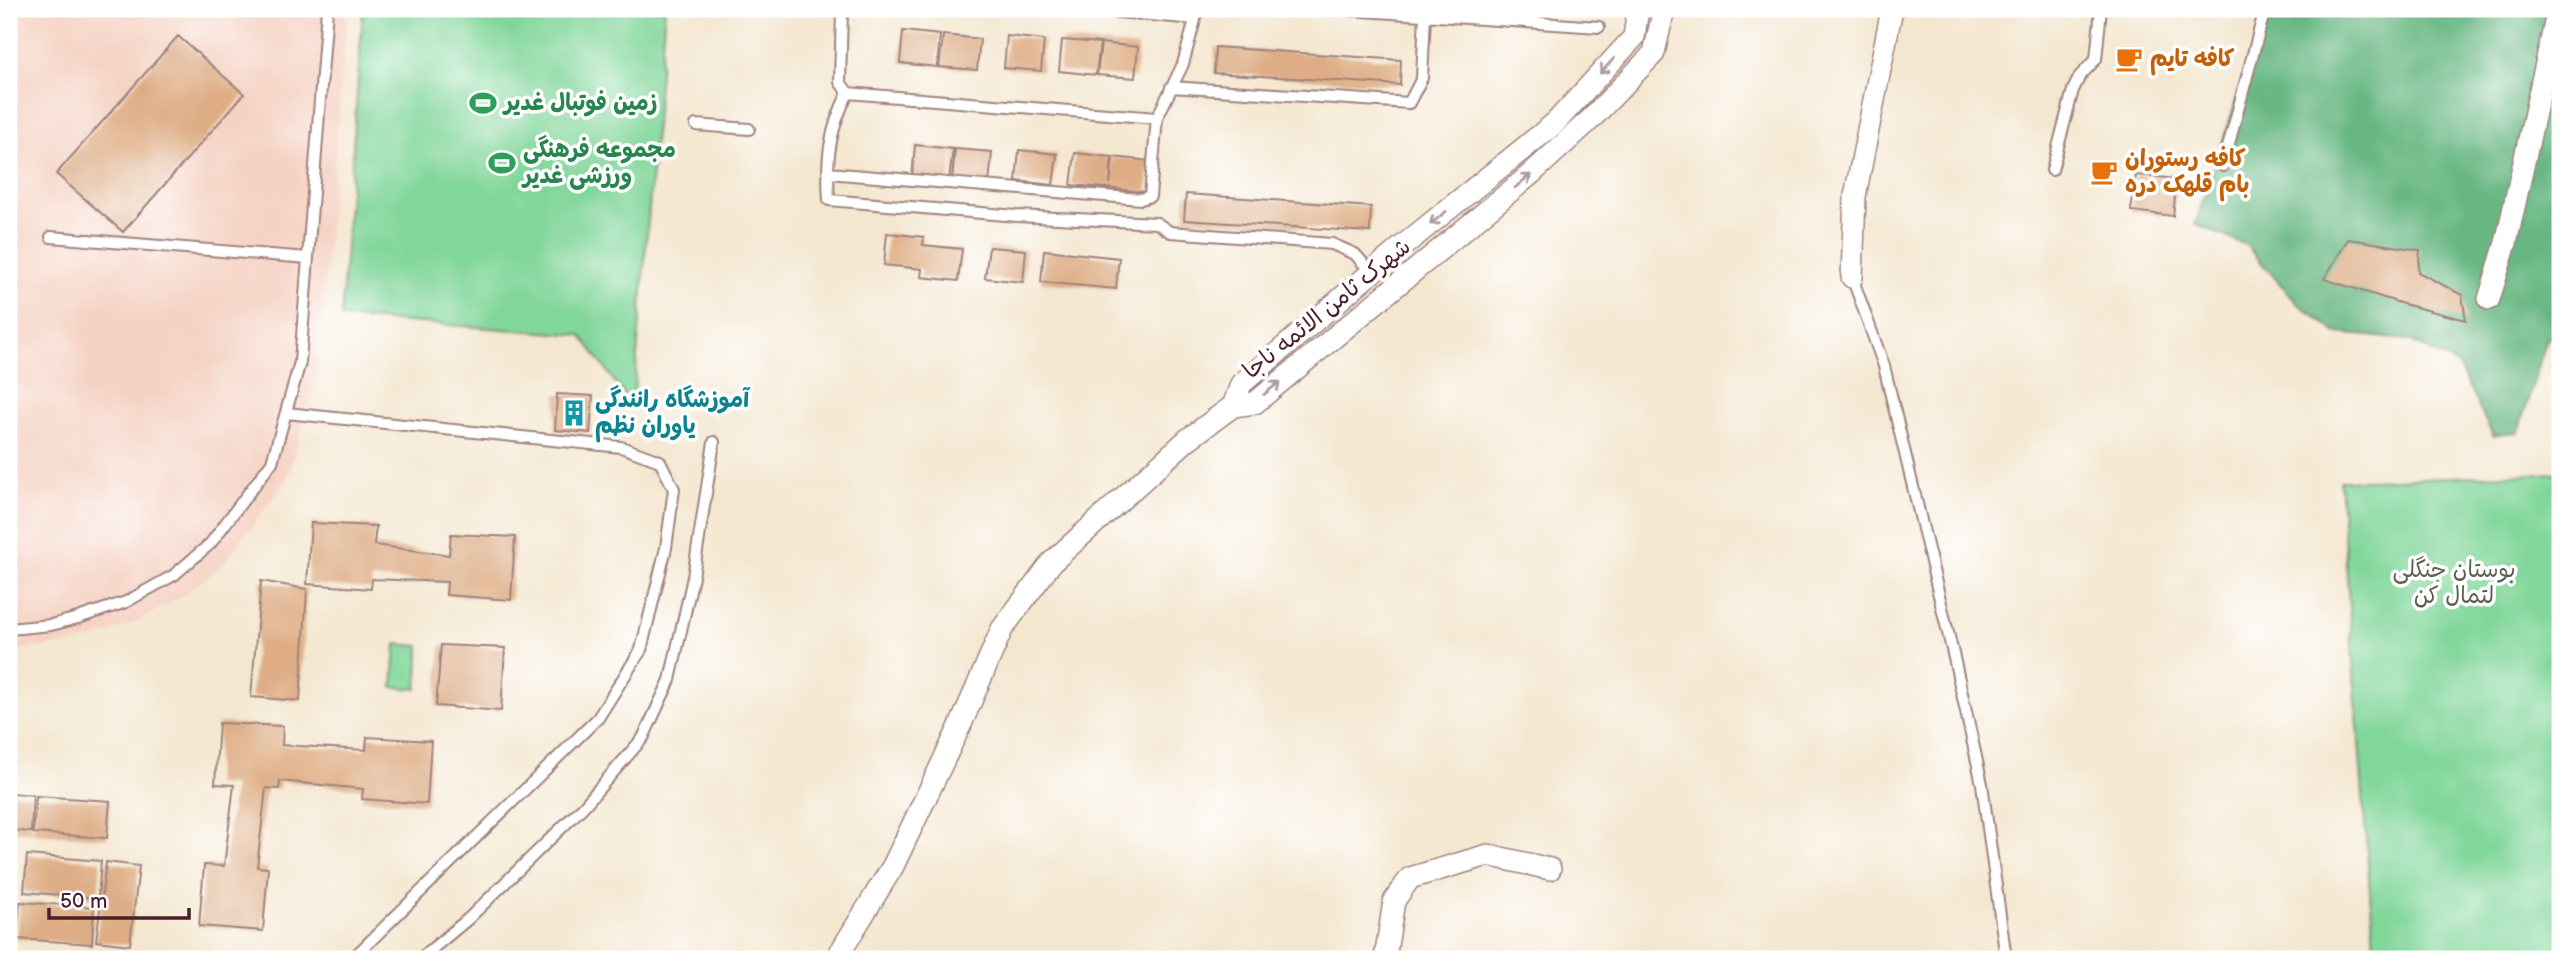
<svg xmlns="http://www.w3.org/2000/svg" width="2569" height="968" viewBox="0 0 2569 968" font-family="'Balsamiq Sans','Playpen Sans Arabic',sans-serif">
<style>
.built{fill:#f5d2c2}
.green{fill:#81d69a;stroke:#667a62;stroke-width:2}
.forest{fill:#68b782;stroke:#596b56;stroke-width:2}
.building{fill:#dead85}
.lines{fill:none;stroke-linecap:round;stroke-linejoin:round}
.lane-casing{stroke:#9f837e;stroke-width:14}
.street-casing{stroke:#9f837e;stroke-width:24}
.lane{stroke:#fff;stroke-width:10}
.street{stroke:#fff;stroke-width:21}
.oneway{stroke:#ae9aa0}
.labels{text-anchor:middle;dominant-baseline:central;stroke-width:7;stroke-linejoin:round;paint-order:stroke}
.food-label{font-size:23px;font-weight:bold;fill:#c56008;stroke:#fff;text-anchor:start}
.leisure-label{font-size:23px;font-weight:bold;fill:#27864d;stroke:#fff;text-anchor:start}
.street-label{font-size:23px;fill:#4a1f2b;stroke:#fff}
.culture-label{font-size:23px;font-weight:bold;fill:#0d838f;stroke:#fff;text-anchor:start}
.park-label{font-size:23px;fill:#5d5f52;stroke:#fff}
</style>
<rect width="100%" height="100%" fill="#fff"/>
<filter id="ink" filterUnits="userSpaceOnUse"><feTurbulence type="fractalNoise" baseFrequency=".0143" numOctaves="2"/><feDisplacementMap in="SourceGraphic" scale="14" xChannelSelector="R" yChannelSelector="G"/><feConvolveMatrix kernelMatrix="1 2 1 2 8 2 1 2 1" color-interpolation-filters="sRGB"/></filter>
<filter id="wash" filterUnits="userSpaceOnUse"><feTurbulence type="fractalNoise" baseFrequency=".00686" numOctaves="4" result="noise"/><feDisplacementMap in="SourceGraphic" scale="28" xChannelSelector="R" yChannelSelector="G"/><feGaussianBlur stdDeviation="1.57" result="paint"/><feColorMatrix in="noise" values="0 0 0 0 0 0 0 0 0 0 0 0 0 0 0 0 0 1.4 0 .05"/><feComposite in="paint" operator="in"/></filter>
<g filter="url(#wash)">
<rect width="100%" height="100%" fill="#f4e7d0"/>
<path class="built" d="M9,9H347L317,376L287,480L222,565L183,596L133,624L101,636L76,643L9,651Z"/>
<path class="green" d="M363,9H665L633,407L581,335L341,317Z
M2560,473V959H2380L2374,947L2340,481Z
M396,644L420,646L417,689L393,687Z"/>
<path class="forest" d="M2267,9H2560V332L2547,339L2518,432L2493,436L2458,365L2410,340L2337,333L2297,303L2246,245L2195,224Z"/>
<g id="blocks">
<path class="building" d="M903,31L940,35L937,67L900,63Z
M943,35L980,39L977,70L939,67Z
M178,36L244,94L123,232L56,174Z
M1007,36L1044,40L1041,71L1004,68Z
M1062,40L1100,43L1096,75L1059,71Z
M1101,43L1138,47L1135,78L1097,75Z
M1215,47L1401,60L1400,85L1214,73Z
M915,145L953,149L949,181L912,177Z
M955,149L992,152L989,184L952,180Z
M1019,150L1057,154L1053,185L1016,181Z
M1075,153L1112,157L1110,184L1113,157L1150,161L1147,192L1071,185Z
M2136,175L2177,179L2173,216L2131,211Z
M1186,194L1371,207L1370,232L1184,220Z
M887,233L924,237L923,245L962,249L958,281L921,277L922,269L884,265Z
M2348,239L2420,250L2418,272L2462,295L2466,320L2403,304L2324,279Z
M989,247L1026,250L1023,282L985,278Z
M1044,250L1119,258L1116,289L1041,282Z
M557,394L593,396L590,433L555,430Z
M311,523L376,526L374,545L449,555L451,534L515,537L511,600L446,595L447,582L372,579L371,589L307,584Z
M261,581L307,589L300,701L251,697Z
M441,645L505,648L501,711L436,706Z
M219,723L283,726L282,745L366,750L367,737L431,741L427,804L362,799L363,789L280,781L279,789L266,788L257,867L268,868L263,931L199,926L204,865L224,866L234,785L215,784Z
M9,793L33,795L31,832L9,830Z
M36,796L110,801L107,838L33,833Z
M27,855L101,861L98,898L24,892Z
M106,862L139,866L130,945L96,941Z
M9,902H16L13,939L9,938Z
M20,902L94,907L92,944L17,939Z"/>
</g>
</g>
<g filter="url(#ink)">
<use href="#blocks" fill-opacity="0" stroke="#9f837e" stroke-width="2"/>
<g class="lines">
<g class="lane-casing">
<path id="lane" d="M1084,9L1195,19
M1333,9L1599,27
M842,12L840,82L848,93
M1171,87L1409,103L1422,78L1425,15
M848,93C829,131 826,158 829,200L1017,216L1157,223L1170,232L1332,244L1355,254L1372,273
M848,93L1157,118
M696,125L749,129
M2223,166L2265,9
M2052,170L2073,90L2080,76L2096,59L2101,9
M828,173L1141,199L1150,196L1157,118L1183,64L1198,9
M51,237L308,258
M1852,277L1884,366L1955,662L1982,784L2006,959
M286,413L621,447L660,461L674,489L666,548L641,650L598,718L352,959
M9,629L51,625L78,618L126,602L174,575L210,544L272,462L300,362L327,9
M420,959L468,919L583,807L643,738L670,680L693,577L714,442"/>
</g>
<g class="street-casing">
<path id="street" d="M1638,9L1634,37L1555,123L1399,249L1241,384L1233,406L1255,403L1531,174L1592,118L1654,53L1664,9
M1852,277L1855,196L1892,9
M2489,299L2506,243L2558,9
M836,959L893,866L961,724L1002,629L1052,562L1187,440L1233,406
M1385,959L1394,901L1410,878L1488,855L1550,869"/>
</g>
<use href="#lane" class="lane"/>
<use href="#street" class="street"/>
</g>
<defs><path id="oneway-shaft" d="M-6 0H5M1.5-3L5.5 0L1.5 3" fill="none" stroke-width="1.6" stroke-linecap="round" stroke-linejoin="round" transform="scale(1.75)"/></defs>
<g class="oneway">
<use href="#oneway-shaft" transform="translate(1607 66) rotate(133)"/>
<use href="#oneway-shaft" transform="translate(1523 181) rotate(-40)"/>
<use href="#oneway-shaft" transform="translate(1438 218) rotate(141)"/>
<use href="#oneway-shaft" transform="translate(1272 388) rotate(-39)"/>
</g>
</g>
<defs>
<g id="cafe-bare" transform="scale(2.1)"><path d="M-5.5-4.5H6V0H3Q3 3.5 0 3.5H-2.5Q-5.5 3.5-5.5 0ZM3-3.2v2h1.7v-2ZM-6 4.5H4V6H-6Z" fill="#e8710a" stroke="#fff" stroke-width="2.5" paint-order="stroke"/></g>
<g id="stadium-bare" transform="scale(2.1)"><path d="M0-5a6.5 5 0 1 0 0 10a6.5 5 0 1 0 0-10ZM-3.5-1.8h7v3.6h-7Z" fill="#2e9e5b" stroke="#fff" stroke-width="2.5" paint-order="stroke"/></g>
<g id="building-bare" transform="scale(2.1)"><path d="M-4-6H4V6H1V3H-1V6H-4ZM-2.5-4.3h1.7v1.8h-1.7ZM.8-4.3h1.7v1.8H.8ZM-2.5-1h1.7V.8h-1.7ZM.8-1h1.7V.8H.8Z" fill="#0f9aa8" stroke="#fff" stroke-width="2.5" paint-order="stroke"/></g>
</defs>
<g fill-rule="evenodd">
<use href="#cafe-bare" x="2129" y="59"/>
<use href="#stadium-bare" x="483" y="103"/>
<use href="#stadium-bare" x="502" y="163"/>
<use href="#cafe-bare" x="2104" y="172"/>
<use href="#building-bare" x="574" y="413"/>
</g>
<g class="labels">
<g class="food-label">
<text x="2150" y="59">کافه تایم</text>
<text x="2125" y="159">کافه رستوران<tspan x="2125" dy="26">بام قلهک دره</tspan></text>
</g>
<g class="leisure-label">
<text x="504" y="103">زمین فوتبال غدیر</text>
<text x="523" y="150">مجموعه فرهنگی<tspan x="523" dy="26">ورزشی غدیر</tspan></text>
</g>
<g class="street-label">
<text transform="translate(1327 309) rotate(-39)">شهرک ثامن الائمه ناجا</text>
</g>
<g class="culture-label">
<text x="595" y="400">آموزشگاه رانندگی<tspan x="595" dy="26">یاوران نظم</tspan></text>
</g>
<g class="park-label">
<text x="2454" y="570">بوستان جنگلی<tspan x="2454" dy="26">لتمال کن</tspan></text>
</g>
</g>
<rect width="2569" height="968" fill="none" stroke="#fff" stroke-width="35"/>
<path d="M49 908v10h140v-10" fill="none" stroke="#4a1f2b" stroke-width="3.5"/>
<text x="60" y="908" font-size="21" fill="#4a1f2b" stroke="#ffffff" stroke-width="5" paint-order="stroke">50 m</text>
</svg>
